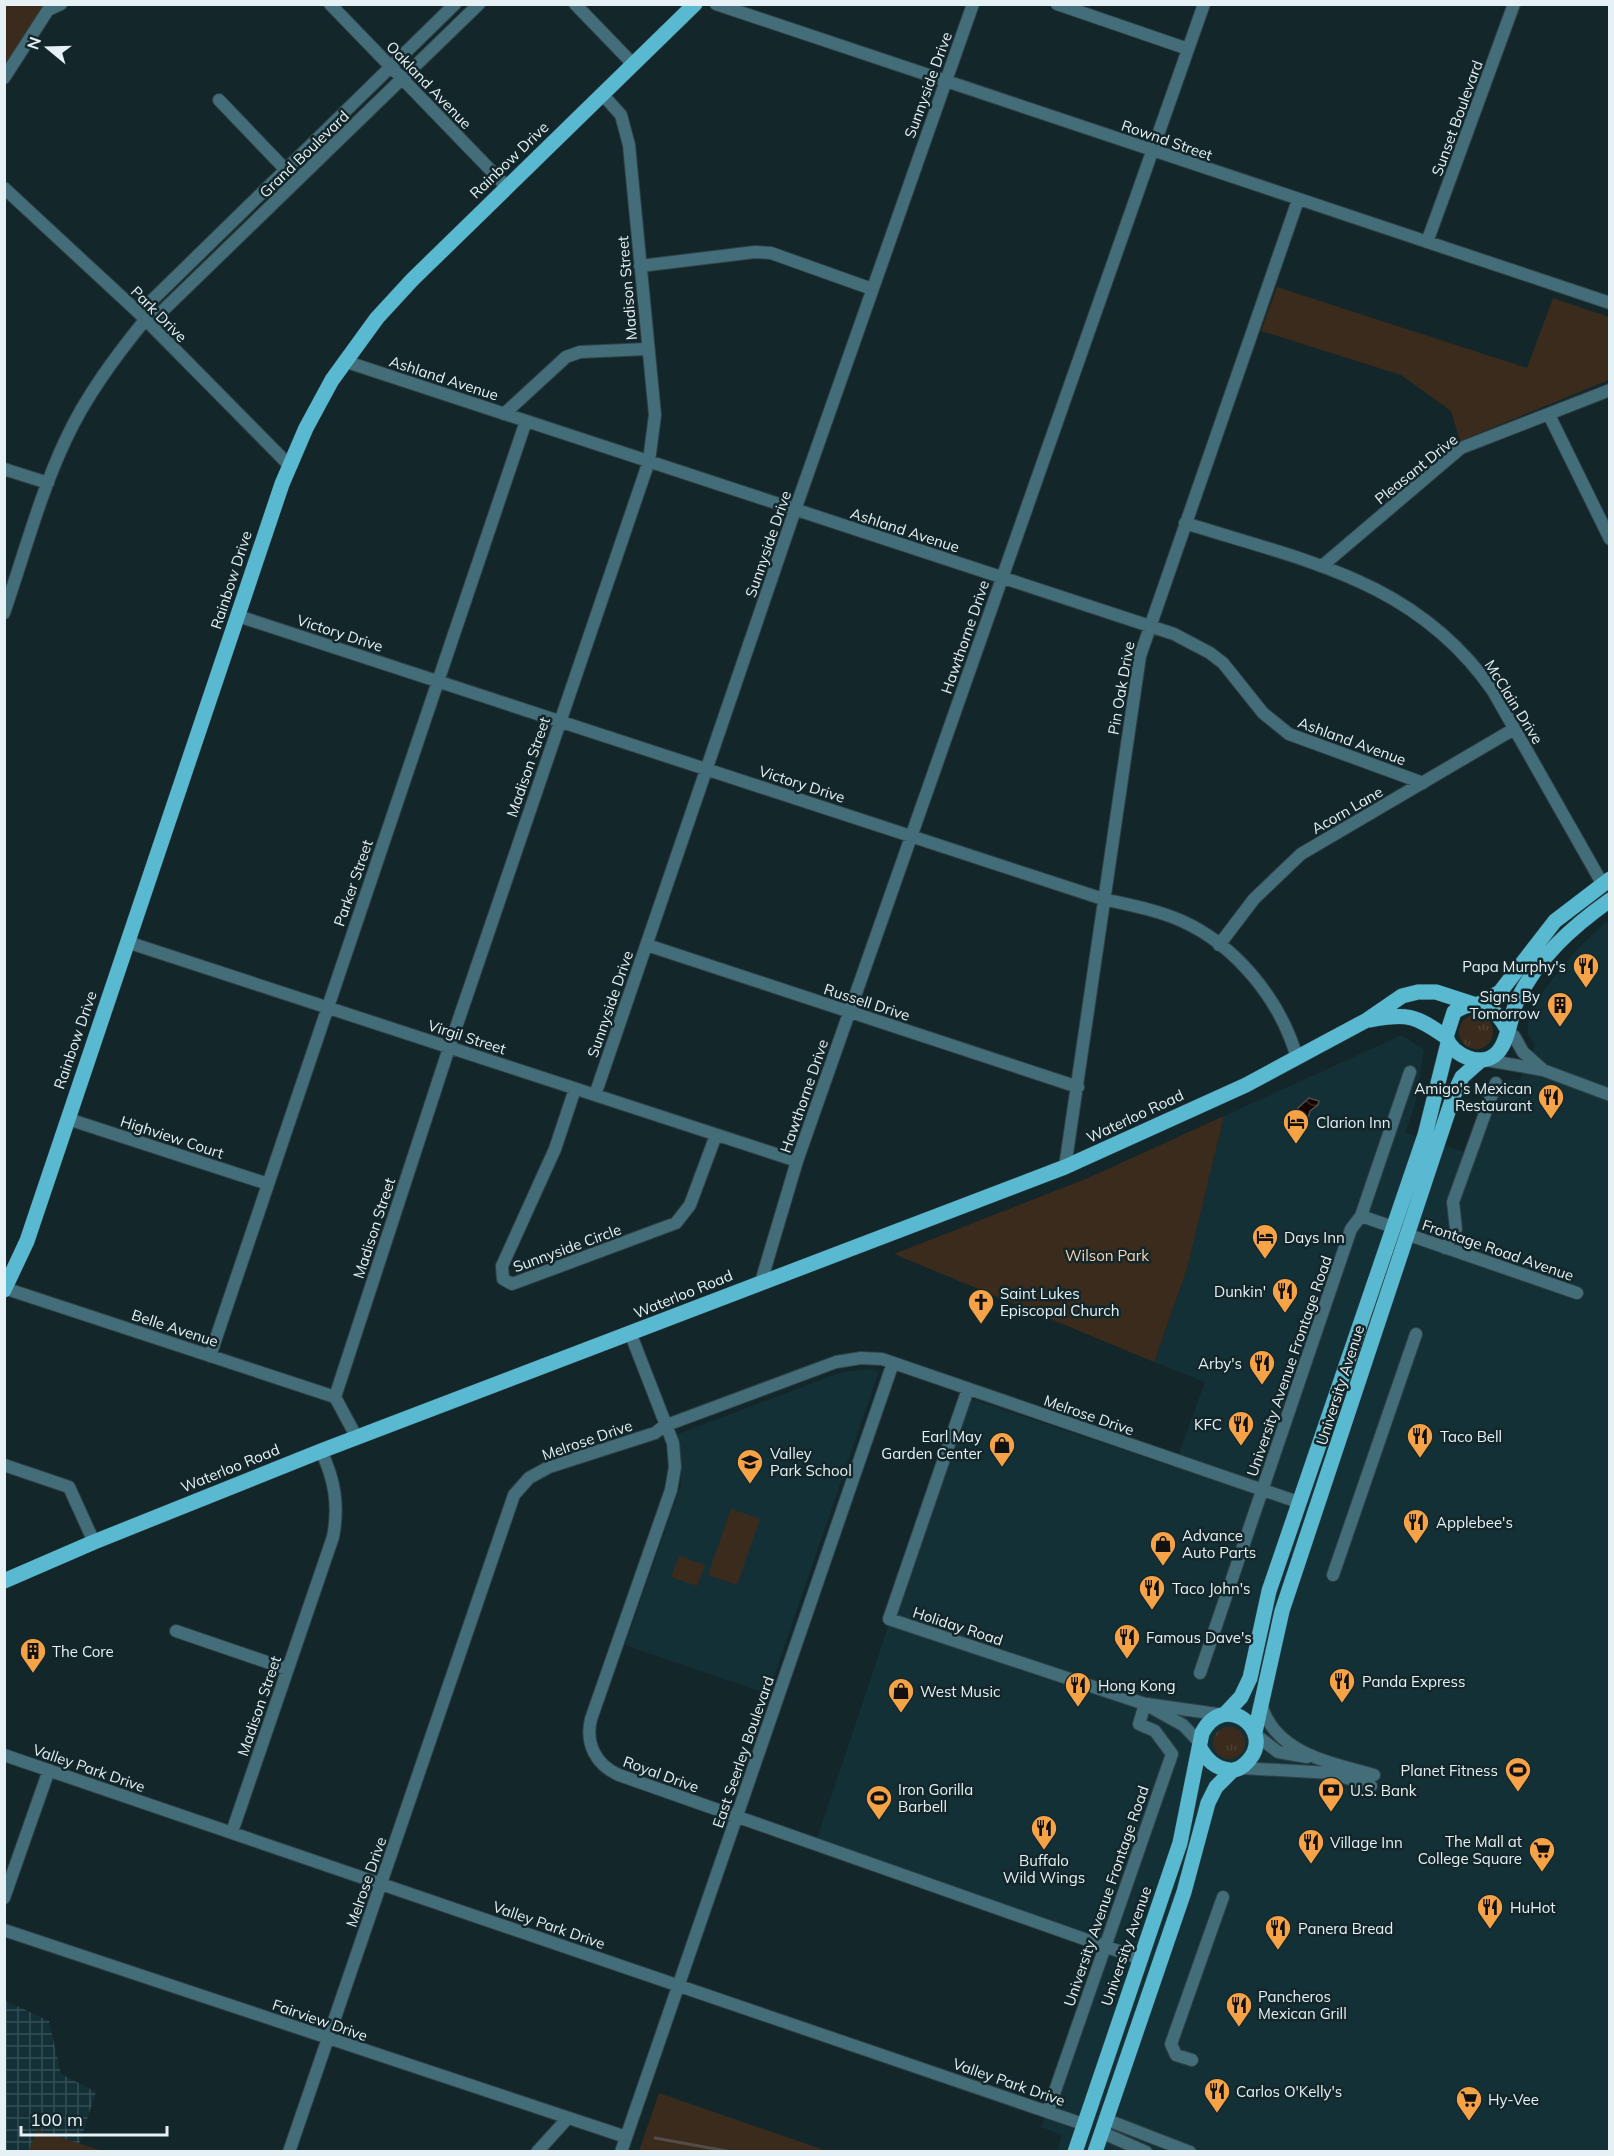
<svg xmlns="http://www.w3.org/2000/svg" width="1614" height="2156" viewBox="0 0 1614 2156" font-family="Mulish,sans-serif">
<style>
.built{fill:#143037}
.industrial{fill:url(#industrial-grid)}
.grass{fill:url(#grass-tufts)}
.park{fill:#3b2b1c}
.water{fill:url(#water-waves);stroke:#534c49;stroke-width:1.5}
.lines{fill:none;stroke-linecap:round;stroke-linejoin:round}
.stream{stroke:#534c49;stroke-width:3}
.minor-casing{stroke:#304246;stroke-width:14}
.major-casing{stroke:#304246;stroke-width:16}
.minor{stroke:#426d79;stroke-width:12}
.major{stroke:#59b9d1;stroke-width:15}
.labels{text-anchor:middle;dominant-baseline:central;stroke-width:5;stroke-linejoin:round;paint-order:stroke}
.street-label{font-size:15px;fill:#e5f1f4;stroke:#13262a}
.poi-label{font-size:15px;fill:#e5f1f4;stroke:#13262a;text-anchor:start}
.park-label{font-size:15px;fill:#fcd4af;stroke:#13262a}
</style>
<defs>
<pattern id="industrial-grid" width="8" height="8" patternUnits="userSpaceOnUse" patternTransform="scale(1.5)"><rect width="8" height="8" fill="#143037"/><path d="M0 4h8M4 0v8" fill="none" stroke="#364e55"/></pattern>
<pattern id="grass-tufts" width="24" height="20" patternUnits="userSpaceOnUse" patternTransform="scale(1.5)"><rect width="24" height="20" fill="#3b2b1c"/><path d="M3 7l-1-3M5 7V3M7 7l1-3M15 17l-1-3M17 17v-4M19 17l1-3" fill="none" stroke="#4e4032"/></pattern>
<pattern id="water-waves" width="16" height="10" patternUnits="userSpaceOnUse" patternTransform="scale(1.5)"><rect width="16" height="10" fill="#150500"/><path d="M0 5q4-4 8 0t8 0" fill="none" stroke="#372a26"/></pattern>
</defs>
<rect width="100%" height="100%" fill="#13262a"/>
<path class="built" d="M1606,922L1610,924L1609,2151H1057L1062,2135L1041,2127L1104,1945L815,1845L965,1397L1174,1467L1205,1382L1154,1362L1187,1269L1224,1116L1402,1035L1424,1050L1415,1105L1405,1133L1464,1152L1490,1080H1520L1535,1045L1528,1035V1021L1536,1000L1577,949Z
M866,1369L879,1371L768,1694L625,1645L681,1485L678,1434L839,1373Z"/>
<path class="industrial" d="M4,2000L49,2021L61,2074L96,2092L79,2144L38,2130L29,2151H5Z"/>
<path class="grass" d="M1459 1032a17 17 0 1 1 34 0a17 17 0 1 1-34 0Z
M1213 1743a16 16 0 1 1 32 0a16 16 0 1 1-32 0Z"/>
<path class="park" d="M5,5H52L5,82Z
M1277,287L1527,368L1553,298L1609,317V380L1460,441L1451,411L1401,375L1261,331Z
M1224,1116L1187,1269L1154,1362L894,1254L1088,1178Z
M731,1509L760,1519L737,1585L708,1575Z
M679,1556L705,1565L697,1586L671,1577Z
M659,2093L827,2151H639Z
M37,2130L103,2151H29Z"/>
<path class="water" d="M1309,1098L1319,1101L1318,1105L1310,1111L1308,1118L1299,1120L1296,1118L1298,1108Z"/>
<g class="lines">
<path class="stream" d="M655,2138L732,2152"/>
<g class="minor-casing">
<path id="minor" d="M330,4L507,187
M575,4L633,64
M716,4L1610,303
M1057,4L1188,49
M4,78L48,10L61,4
M219,100L286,170
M4,188L139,313L289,465
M1427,242L1514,4
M640,266L755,252L771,253L872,289
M139,313L455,4
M149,324L479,4
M344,361L1174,634L1210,653L1223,663L1263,713L1289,734L1423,783
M504,414L566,357L580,352L647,349
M1549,415L1610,539
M4,469L48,483
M1185,523C1305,561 1416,580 1493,691L1602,883
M1322,566L1461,448L1610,390
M4,613C24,555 40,494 66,439C86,396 115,357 145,320
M238,616L1103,899C1130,905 1157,910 1182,921C1237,946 1281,1001 1297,1058
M127,942L797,1161
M647,945L1078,1087
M1219,945L1254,899L1301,854L1514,729
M1506,1031L1514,1036L1523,1052L1543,1070
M1486,1060L1543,1070L1610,1095
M575,1089L555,1149L502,1266L503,1279L512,1284L676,1223L690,1205L716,1135
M595,1095L795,510L973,4
M68,1119L268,1184
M1065,1167L1140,656L1298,200
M1361,1216L1393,1227
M1409,1235L1577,1293
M1445,1248L1456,1229L1453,1202L1496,1083
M761,1282L797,1161L1204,4
M4,1288L335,1397
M631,1335L673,1443L675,1467L671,1490L591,1719C585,1744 596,1765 619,1775L1141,1959
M210,1356L526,421
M968,1389L889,1619L1145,1704L1183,1725L1200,1743
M357,1438L335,1397L449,1048L649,461L655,415L629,145L621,115L603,95
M4,1465L69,1487L94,1542
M1333,1575L1416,1334
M176,1631L287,1669
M1200,1673L1351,1229L1361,1216L1410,1072
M1147,1704L1217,1714
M1262,1707C1277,1754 1332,1763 1374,1775
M1256,1735L1278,1752L1307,1757
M4,1755L1083,2124
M1241,1768L1332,1773L1371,1786
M232,1832L333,1537C339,1506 335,1480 321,1451
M4,1898L49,1770
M4,1930L626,2137
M1192,2060L1176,2055L1171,2044L1223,1897
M1048,2111L1172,1754L1155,1731L1139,1724L1145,1704
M1105,2119L1190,2152
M1101,2132L1146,2152
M289,2152L514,1495L529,1478L549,1467L655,1433L664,1426L836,1362L861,1358L882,1359L1298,1502
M537,2152L567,2119
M621,2152L893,1363"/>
</g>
<g class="major-casing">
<path id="major" d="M1479,1004L1500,992L1555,921L1610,879
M1370,1020C1407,1013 1415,1015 1446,1037
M1507,1029C1495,1007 1477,996 1454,1012L1446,1037C1452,1056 1483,1069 1498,1052C1509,1040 1510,1016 1517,1001C1537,958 1572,927 1610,900
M4,1290L27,1241L282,484L306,428L332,380L377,318L412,280L695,4
M4,1581L94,1542L321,1451L1065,1167L1246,1085L1367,1020L1402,996L1418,992H1436L1473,1004
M1225,1714L1241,1697L1250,1678L1269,1591L1425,1135L1448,1043
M1255,1732L1282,1611L1454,1094L1462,1077L1480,1061
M1075,2152L1180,1843L1202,1733C1224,1690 1275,1730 1249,1760C1244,1766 1237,1771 1229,1770C1215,1768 1207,1760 1200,1748
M1095,2152L1184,1892L1208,1803L1216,1787L1233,1770"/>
</g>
<use href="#minor" class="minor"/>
<use href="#major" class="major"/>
</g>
<defs>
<g id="restaurant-pin" transform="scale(1.35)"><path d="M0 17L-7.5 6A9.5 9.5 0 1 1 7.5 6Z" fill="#f6a247" stroke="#13262a"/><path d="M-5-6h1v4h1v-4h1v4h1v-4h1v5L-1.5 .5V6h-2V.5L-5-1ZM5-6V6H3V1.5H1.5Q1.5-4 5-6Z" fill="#111"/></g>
<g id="building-pin" transform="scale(1.35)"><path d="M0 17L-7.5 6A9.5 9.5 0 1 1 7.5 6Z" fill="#f6a247" stroke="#13262a"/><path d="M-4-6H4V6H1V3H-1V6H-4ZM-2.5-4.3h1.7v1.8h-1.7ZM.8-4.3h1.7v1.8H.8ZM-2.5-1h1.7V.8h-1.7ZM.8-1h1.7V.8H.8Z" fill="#111"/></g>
<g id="hotel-pin" transform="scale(1.35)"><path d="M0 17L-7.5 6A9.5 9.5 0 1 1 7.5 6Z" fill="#f6a247" stroke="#13262a"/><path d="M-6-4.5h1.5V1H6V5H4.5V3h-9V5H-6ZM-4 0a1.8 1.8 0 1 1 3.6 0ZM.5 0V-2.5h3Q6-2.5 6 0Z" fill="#111"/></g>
<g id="church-pin" transform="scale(1.35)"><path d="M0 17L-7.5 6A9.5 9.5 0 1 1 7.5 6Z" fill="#f6a247" stroke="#13262a"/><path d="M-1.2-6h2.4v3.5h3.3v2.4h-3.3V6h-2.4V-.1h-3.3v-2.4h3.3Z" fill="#111"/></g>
<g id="shop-pin" transform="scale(1.35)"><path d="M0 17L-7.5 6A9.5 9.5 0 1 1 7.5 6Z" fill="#f6a247" stroke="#13262a"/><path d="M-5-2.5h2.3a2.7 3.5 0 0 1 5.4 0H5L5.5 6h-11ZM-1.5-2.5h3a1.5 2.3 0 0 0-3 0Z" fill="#111"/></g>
<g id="school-pin" transform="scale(1.35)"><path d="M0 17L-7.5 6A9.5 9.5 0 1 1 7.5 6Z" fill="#f6a247" stroke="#13262a"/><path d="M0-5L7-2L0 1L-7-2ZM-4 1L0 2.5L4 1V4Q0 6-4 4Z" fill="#111"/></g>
<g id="stadium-pin" transform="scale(1.35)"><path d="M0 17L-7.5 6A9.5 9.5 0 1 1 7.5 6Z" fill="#f6a247" stroke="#13262a"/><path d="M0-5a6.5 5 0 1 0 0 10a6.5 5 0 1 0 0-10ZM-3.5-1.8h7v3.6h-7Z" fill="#111"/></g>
<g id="bank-pin" transform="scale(1.35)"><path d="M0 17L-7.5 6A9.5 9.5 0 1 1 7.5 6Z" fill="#f6a247" stroke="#13262a"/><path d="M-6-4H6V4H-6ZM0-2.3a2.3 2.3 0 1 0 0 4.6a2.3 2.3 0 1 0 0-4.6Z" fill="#111"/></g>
<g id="supermarket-pin" transform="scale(1.35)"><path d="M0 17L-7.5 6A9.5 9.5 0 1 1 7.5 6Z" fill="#f6a247" stroke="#13262a"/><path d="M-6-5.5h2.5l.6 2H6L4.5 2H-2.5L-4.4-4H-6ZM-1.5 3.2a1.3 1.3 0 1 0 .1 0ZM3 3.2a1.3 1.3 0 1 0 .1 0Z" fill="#111"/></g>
</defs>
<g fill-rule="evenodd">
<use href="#restaurant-pin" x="1586" y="966"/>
<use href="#building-pin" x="1560" y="1005"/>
<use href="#restaurant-pin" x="1551" y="1097"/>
<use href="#hotel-pin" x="1296" y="1122"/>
<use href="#hotel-pin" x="1265" y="1237"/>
<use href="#restaurant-pin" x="1285" y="1291"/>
<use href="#church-pin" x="981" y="1302"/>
<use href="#restaurant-pin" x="1262" y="1363"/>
<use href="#restaurant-pin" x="1241" y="1424"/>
<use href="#restaurant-pin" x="1420" y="1436"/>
<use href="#shop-pin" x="1002" y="1445"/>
<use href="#school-pin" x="750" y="1462"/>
<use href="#restaurant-pin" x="1416" y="1522"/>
<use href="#shop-pin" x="1163" y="1544"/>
<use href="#restaurant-pin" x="1152" y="1588"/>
<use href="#restaurant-pin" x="1127" y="1637"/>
<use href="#building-pin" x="33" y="1651"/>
<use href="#restaurant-pin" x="1342" y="1681"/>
<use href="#restaurant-pin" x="1078" y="1685"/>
<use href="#shop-pin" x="901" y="1691"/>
<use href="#stadium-pin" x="1518" y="1770"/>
<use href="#bank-pin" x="1331" y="1790"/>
<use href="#stadium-pin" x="879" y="1798"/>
<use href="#restaurant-pin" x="1044" y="1828"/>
<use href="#restaurant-pin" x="1311" y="1842"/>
<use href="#supermarket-pin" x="1542" y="1850"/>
<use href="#restaurant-pin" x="1490" y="1907"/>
<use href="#restaurant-pin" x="1278" y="1928"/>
<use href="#restaurant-pin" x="1239" y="2005"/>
<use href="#restaurant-pin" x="1217" y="2091"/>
<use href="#supermarket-pin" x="1469" y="2099"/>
</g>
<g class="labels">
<g class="street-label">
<text transform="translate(429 85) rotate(46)">Oakland Avenue</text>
<text transform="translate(928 85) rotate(-70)">Sunnyside Drive</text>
<text transform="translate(1457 118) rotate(-70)">Sunset Boulevard</text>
<text transform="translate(1167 140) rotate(19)">Rownd Street</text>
<text transform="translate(304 154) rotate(-44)">Grand Boulevard</text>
<text transform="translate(509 160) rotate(-44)">Rainbow Drive</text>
<text transform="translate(627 288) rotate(-95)">Madison Street</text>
<text transform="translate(159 314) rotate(45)">Park Drive</text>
<text transform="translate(444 378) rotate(18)">Ashland Avenue</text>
<text transform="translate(1416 469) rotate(-39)">Pleasant Drive</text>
<text transform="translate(905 530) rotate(18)">Ashland Avenue</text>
<text transform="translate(768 544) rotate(-71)">Sunnyside Drive</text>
<text transform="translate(231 580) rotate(-72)">Rainbow Drive</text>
<text transform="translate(340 633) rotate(18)">Victory Drive</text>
<text transform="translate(965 637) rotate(-71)">Hawthorne Drive</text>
<text transform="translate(1121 688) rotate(-80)">Pin Oak Drive</text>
<text transform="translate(1514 702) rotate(58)">McClain Drive</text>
<text transform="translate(1352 741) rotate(20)">Ashland Avenue</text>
<text transform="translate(528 767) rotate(-71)">Madison Street</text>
<text transform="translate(802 784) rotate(18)">Victory Drive</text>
<text transform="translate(1347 810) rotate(-30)">Acorn Lane</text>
<text transform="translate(353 883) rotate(-71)">Parker Street</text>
<text transform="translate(867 1002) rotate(18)">Russell Drive</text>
<text transform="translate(610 1004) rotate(-71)">Sunnyside Drive</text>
<text transform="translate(467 1037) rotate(18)">Virgil Street</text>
<text transform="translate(75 1040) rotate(-71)">Rainbow Drive</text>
<text transform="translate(804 1096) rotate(-71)">Hawthorne Drive</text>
<text transform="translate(1135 1116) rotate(-25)">Waterloo Road</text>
<text transform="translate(172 1137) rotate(18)">Highview Court</text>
<text transform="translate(374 1228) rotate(-72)">Madison Street</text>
<text transform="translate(567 1248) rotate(-20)">Sunnyside Circle</text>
<text transform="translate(1498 1250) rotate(19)">Frontage Road Avenue</text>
<text transform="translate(683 1294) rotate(-22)">Waterloo Road</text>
<text transform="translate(175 1328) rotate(18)">Belle Avenue</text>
<text transform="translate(1289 1366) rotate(-71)">University Avenue Frontage Road</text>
<text transform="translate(1340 1385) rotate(-72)">University Avenue</text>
<text transform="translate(1089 1415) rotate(19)">Melrose Drive</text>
<text transform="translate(587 1440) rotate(-19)">Melrose Drive</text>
<text transform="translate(230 1468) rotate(-22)">Waterloo Road</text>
<text transform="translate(958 1626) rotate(18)">Holiday Road</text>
<text transform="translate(259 1706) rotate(-71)">Madison Street</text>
<text transform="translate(743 1752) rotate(-71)">East Seerley Boulevard</text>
<text transform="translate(89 1768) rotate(19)">Valley Park Drive</text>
<text transform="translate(661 1774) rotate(20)">Royal Drive</text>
<text transform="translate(366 1882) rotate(-71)">Melrose Drive</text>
<text transform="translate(1106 1896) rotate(-71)">University Avenue Frontage Road</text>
<text transform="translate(549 1925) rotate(19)">Valley Park Drive</text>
<text transform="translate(1126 1946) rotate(-71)">University Avenue</text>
<text transform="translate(320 2020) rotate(19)">Fairview Drive</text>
<text transform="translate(1009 2082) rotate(19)">Valley Park Drive</text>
</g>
<g class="poi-label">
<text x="1566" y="966" text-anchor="end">Papa Murphy's</text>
<text x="1540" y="996" text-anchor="end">Signs By<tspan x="1540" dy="17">Tomorrow</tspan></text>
<text x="1532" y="1088" text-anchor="end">Amigo's Mexican<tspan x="1532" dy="17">Restaurant</tspan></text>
<text x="1316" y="1122">Clarion Inn</text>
<text x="1284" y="1237">Days Inn</text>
<text x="1266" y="1291" text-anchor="end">Dunkin'</text>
<text x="1000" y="1293">Saint Lukes<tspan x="1000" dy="17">Episcopal Church</tspan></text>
<text x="1242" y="1363" text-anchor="end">Arby's</text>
<text x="1222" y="1424" text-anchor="end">KFC</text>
<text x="982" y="1436" text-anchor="end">Earl May<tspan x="982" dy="17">Garden Center</tspan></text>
<text x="1440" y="1436">Taco Bell</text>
<text x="770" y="1453">Valley<tspan x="770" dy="17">Park School</tspan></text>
<text x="1436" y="1522">Applebee's</text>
<text x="1182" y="1535">Advance<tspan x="1182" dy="17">Auto Parts</tspan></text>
<text x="1172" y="1588">Taco John's</text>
<text x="1146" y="1637">Famous Dave's</text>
<text x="52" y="1651">The Core</text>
<text x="1362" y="1681">Panda Express</text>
<text x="1098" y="1685">Hong Kong</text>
<text x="920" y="1691">West Music</text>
<text x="1498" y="1770" text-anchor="end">Planet Fitness</text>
<text x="898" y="1789">Iron Gorilla<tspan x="898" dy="17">Barbell</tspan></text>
<text x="1350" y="1790">U.S. Bank</text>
<text x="1522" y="1841" text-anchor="end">The Mall at<tspan x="1522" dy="17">College Square</tspan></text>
<text x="1330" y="1842">Village Inn</text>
<text x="1044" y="1860" text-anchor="middle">Buffalo<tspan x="1044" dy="17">Wild Wings</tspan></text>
<text x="1510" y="1907">HuHot</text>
<text x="1298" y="1928">Panera Bread</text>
<text x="1258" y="1996">Pancheros<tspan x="1258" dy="17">Mexican Grill</tspan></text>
<text x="1236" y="2091">Carlos O'Kelly's</text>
<text x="1488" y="2099">Hy-Vee</text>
</g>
<g class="park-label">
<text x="1107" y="1255">Wilson Park</text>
</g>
</g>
<rect width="1614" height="2156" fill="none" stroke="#e5f1f4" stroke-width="12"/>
<g transform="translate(48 48) rotate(289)" stroke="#13262a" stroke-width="4.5" paint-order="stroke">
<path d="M0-4.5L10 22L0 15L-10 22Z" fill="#e5f1f4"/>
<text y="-9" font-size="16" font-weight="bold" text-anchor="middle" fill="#e5f1f4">N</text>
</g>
<path d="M21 2126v9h146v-9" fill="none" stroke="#e5f1f4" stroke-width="3"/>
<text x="30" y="2126" font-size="18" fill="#e5f1f4" stroke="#13262a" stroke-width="4.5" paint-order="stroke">100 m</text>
</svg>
